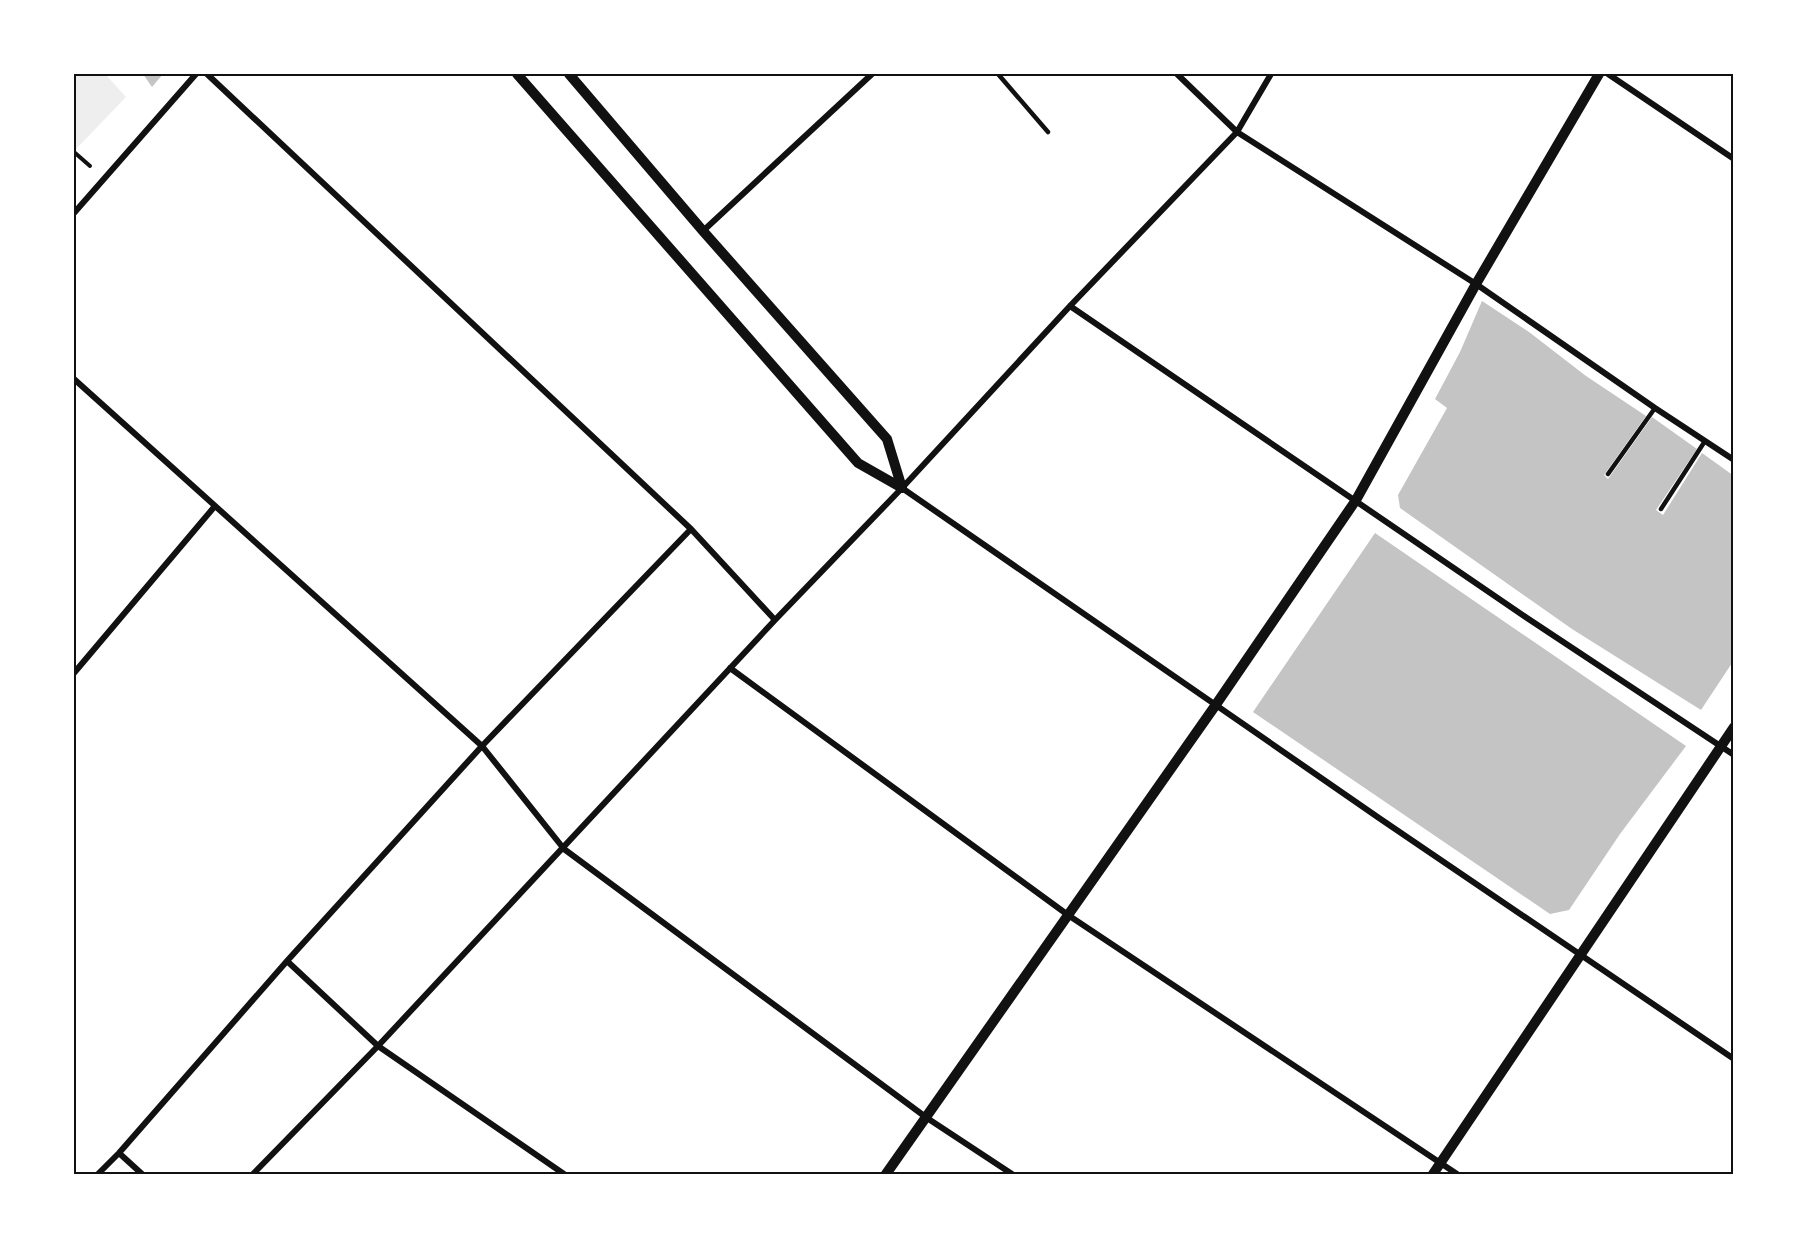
<svg xmlns="http://www.w3.org/2000/svg" width="1807" height="1248" viewBox="0 0 1807 1248" font-family="Mulish,sans-serif">
<style>
.green{fill:#eee}
.building{fill:#c4c4c4}
.lines{fill:none;stroke-linecap:round;stroke-linejoin:round}
.path{stroke:#111;stroke-width:4}
.service{stroke:#111;stroke-width:4.5}
.minor{stroke:#111;stroke-width:6}
.tertiary{stroke:#111;stroke-width:10}
.neatline{fill:none;stroke:#111;stroke-width:2}
</style>
<rect width="100%" height="100%" fill="#fff"/>
<path class="green" d="M74,74H105L126,97L74,151Z"/>
<path class="building" d="M143,74H163L152,87Z
M1482,301L1529,332L1586,376L1646,416L1604,475L1608,479L1652,417L1697,449L1656,510L1663,515L1702,453L1734,476V660L1701,710L1572,629L1400,508L1398,495L1447,408L1435,399L1460,352Z
M1375,533L1686,746L1620,834L1569,910L1550,914L1253,712Z"/>
<g class="lines">
<path class="path" d="M74,152L90,166"/>
<path class="service" d="M998,74L1048,132
M1608,474L1655,408
M1661,509L1705,441"/>
<path class="minor" d="M207,74L691,529L775,620
M1177,74L1237,132L1476,284L1655,408L1734,460
M1608,74L1734,159
M74,213L196,74
M703,231L872,74
M1070,306L1527,618L1734,755
M74,379L482,746L564,849L927,1118L1012,1174
M902,488L1379,818L1734,1059
M730,668L1068,915L1457,1174
M74,673L215,506
M287,961L378,1046L564,1174
M119,1153L142,1174
M98,1174L119,1153L287,961L482,746L691,529
M253,1174L378,1046L775,620L902,488L1070,306L1237,132L1271,74"/>
<path class="tertiary" d="M517,74L858,463L902,488
M569,74L703,231L887,439L902,488
M886,1174L1215,706L1356,500L1476,284L1599,74
M1433,1174L1734,727"/>
</g>
<rect width="1807" height="1248" fill="none" stroke="#ffffff" stroke-width="150"/>
<rect x="75" y="75" width="1657" height="1098" class="neatline"/>
</svg>
